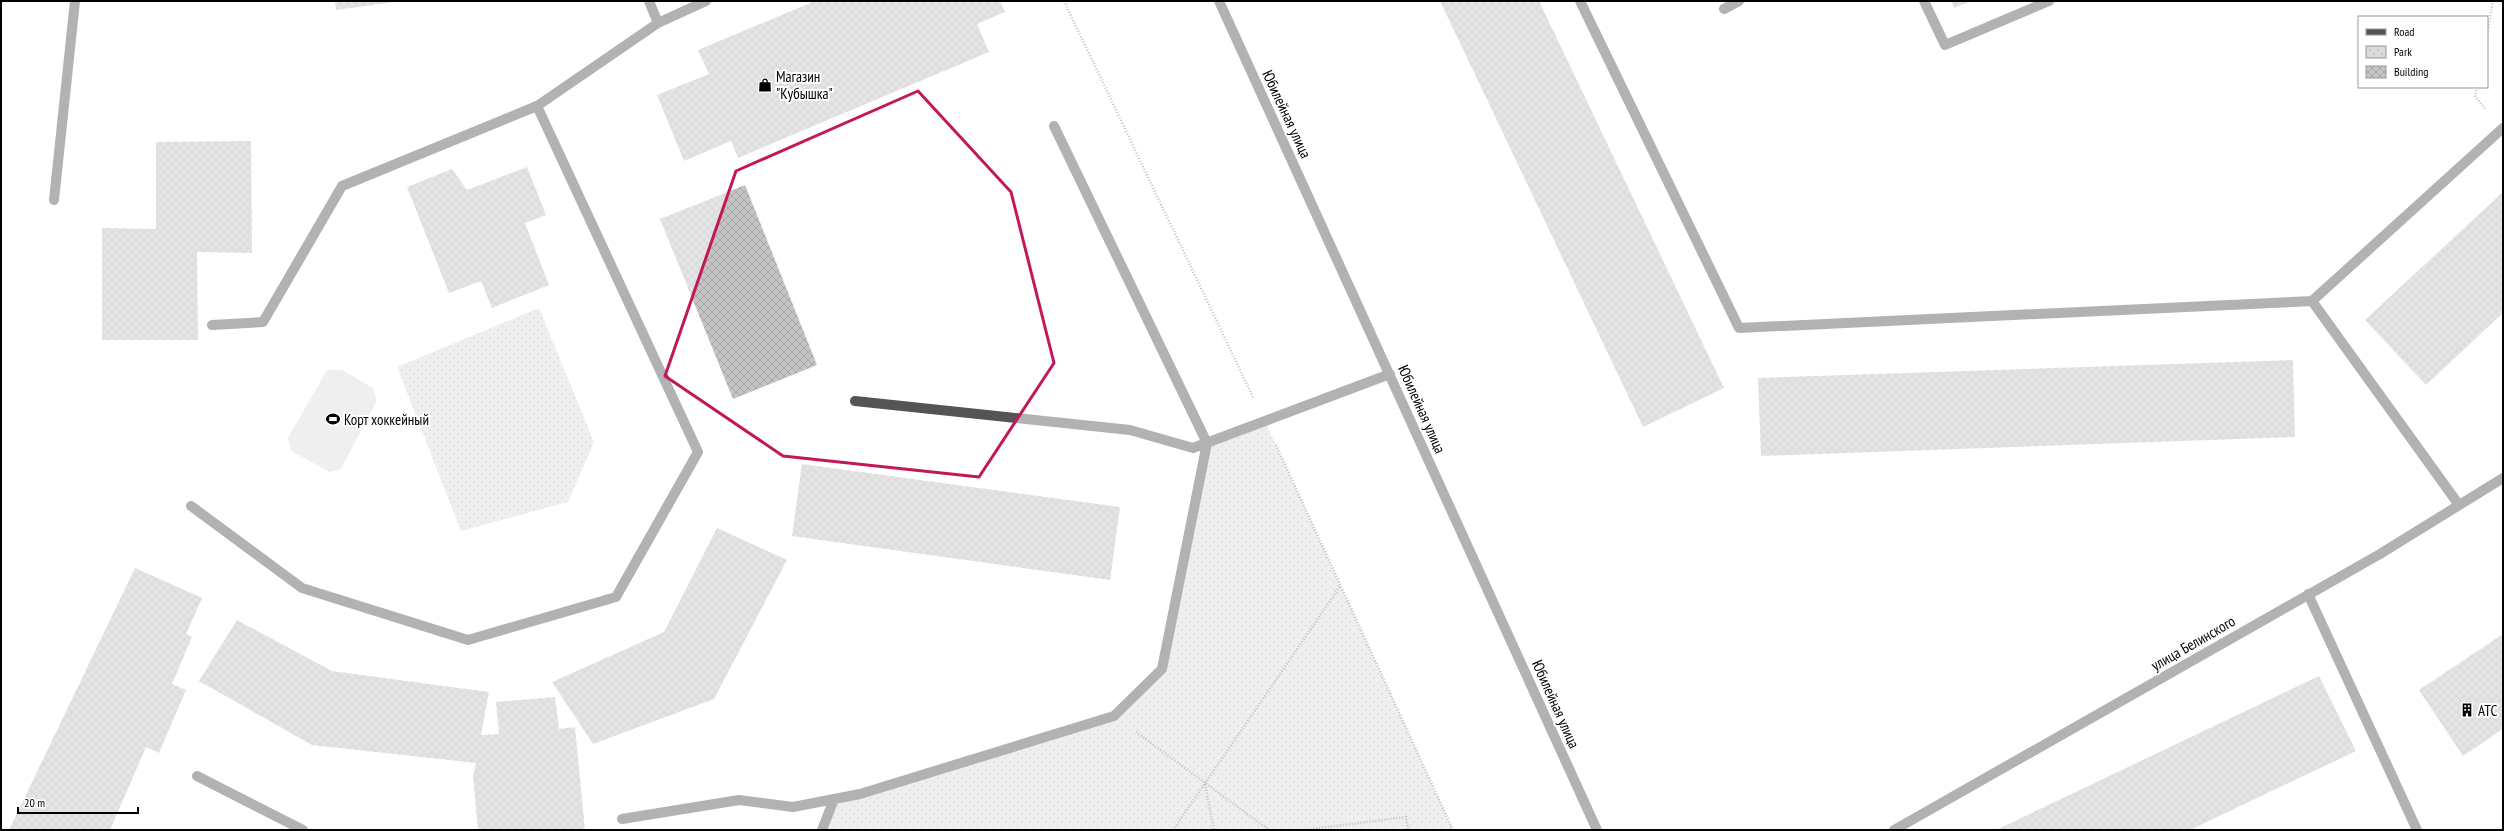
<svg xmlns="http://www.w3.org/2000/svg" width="2504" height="831" viewBox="0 0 2504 831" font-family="'PT Sans Narrow',sans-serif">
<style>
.grass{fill:#dbdbdb}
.park{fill:url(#park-dots)}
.building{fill:url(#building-cross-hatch)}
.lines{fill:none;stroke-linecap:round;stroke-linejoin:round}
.path{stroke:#767676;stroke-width:2.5;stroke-dasharray:1 2;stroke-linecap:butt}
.minor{stroke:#545454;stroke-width:10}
.marked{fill:none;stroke:#c2185b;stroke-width:3;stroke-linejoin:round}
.labels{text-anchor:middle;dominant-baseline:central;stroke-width:4;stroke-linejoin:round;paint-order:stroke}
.poi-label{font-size:15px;fill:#000;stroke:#fff;text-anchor:start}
.street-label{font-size:15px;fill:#000;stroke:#fff}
</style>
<defs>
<pattern id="park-dots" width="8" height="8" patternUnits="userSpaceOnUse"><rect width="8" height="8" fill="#dbdbdb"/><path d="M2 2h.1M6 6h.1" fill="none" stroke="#bababa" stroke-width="1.8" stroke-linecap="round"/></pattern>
<pattern id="building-cross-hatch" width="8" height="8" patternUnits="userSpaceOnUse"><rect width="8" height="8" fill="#c4c4c4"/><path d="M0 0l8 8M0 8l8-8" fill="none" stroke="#a7a7a7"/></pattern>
</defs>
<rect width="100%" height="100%" fill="#fff"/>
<path class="grass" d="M327,370H342L373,388L377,400L341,469L330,472L291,451L288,438Z"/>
<path class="park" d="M539,308L594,442L568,502L461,531L397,367Z
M1265,421L1453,830H822L834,799L1114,716L1162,669L1207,443Z"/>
<path class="building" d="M335,1H396V2L336,10Z
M815,1H1000L1005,12L977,24L989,52L738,158L731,141L684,161L657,95L709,74L698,50Z
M1440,1H1539L1724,388L1643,427Z
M1951,1H1971L1954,8Z
M251,141L252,253L197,252L198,340H102V228L156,229V142Z
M527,167L546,215L525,223L549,285L492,308L481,281L449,293L407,187L452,169L467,190Z
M745,185L817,365L733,399L660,219Z
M2503,192V313L2426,385L2365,320Z
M2293,360L2295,437L1761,456L1758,378Z
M802,464L1120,507L1110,580L792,536Z
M717,528L787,560L714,699L593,744L552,682L664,632Z
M135,568L202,598L186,634L192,637L172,684L186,690L159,753L146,747L110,830H9Z
M237,620L332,671L489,692L481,735L499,734L496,702L555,697L559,729L575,727L585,830H478L473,776L476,763L312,745L199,681Z
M2503,634V729L2463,756L2419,690Z
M2319,676L2356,751L2190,830H1996Z"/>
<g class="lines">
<path class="path" d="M1064,1L1253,397
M2487,34L2493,1
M2477,87L2475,96L2485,109
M1276,445L1453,830
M1136,732L1269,830
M1205,784L1214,830
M1173,830L1341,585
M1304,830L1406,817L1408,830"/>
<path class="minor" d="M649,1L658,23L706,1
M1219,1L1597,830
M1580,1L1739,328L2312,301L2459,505
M1924,1L1945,45L2049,1
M1724,9L1739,1
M54,200L75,1
M2312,301L2503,128
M212,325L263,322L342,186L537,106L658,23
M855,401L1130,430L1193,448L1390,374
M191,506L302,588L468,640L616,597L698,452L537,106
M2308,594L2417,830
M197,776L303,830
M622,819L739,800L793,807L860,794L1114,716L1162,669L1207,443L1054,126
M822,830L834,799
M1894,830L2380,554L2503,478"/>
</g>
<path d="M0 0H2504V831H0ZM918,91L1011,192L1054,363L979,477L783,456L665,376L736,171Z" fill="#fff" fill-opacity=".55" fill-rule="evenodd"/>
<path class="marked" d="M918,91L1011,192L1054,363L979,477L783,456L665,376L736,171Z"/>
<defs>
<g id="shop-bare" transform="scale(1.08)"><path d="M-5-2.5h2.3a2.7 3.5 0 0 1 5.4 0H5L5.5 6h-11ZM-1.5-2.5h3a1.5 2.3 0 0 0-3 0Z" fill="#000" stroke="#fff" stroke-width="2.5" paint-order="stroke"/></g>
<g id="stadium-bare" transform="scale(1.08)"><path d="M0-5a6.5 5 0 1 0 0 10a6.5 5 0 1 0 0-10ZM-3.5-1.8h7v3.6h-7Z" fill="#000" stroke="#fff" stroke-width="2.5" paint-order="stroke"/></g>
<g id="building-bare" transform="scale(1.08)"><path d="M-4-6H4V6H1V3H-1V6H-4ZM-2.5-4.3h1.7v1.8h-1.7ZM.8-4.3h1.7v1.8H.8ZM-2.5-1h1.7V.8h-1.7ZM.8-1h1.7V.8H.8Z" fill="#000" stroke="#fff" stroke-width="2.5" paint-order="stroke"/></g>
</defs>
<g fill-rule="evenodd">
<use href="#shop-bare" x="765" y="85"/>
<use href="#stadium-bare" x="333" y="419"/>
<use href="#building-bare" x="2467" y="710"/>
</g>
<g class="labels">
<g class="poi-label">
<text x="776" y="76">Магазин<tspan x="776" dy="17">"Кубышка"</tspan></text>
<text x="344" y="419">Корт хоккейный</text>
<text x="2478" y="710">АТС</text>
</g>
<g class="street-label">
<text transform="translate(1287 114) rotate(65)">Юбилейная улица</text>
<text transform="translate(1422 409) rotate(66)">Юбилейная улица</text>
<text transform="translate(2193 643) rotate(-30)">улица Белинского</text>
<text transform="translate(1556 704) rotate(66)">Юбилейная улица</text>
</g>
</g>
<rect width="2504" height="831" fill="none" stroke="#000000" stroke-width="4"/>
<rect x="2358" y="16" width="130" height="72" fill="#ffffff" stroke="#999999"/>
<rect x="2366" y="29" width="20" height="6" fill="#545454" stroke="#999999"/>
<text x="2394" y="36" font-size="12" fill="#000000">Road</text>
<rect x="2366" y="46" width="20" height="12" fill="url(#park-dots)" stroke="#999999"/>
<text x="2394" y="56" font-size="12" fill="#000000">Park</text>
<rect x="2366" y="66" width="20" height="12" fill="url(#building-cross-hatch)" stroke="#999999"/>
<text x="2394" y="76" font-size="12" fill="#000000">Building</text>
<path d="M18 807v6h120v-6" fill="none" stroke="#000000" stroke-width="2"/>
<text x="24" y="807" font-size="12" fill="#000000" stroke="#ffffff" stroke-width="3" paint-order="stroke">20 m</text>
</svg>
